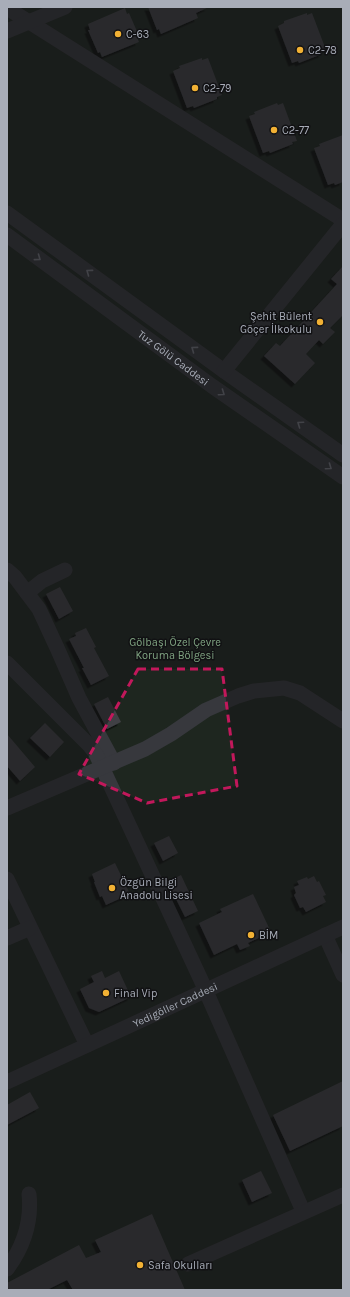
<svg xmlns="http://www.w3.org/2000/svg" width="350" height="1297" viewBox="0 0 350 1297" font-family="Karla,sans-serif">
<style>
.green{fill:#1e261f}
.building{fill:#404145;filter:url(#shadow)}
.lines{fill:none;stroke-linecap:round;stroke-linejoin:round}
.minor{stroke:#37383d;stroke-width:15}
.oneway{stroke:#757881}
.marked{fill:none;stroke:#c2185b;stroke-width:3;stroke-dasharray:8 5;stroke-linejoin:round}
.poi-dot{fill:#f2b134;stroke:#111113;stroke-width:1.5}
.labels{text-anchor:middle;dominant-baseline:central;stroke-width:3;stroke-linejoin:round;paint-order:stroke}
.poi-label{font-size:11px;fill:#a8adb8;stroke:#111113;text-anchor:start}
.street-label{font-size:11px;fill:#a8adb8;stroke:#111113}
.park-label{font-size:11px;fill:#7fa381;stroke:#111113}
</style>
<defs>
<filter id="shadow"><feDropShadow dx="-3.5" dy="3.5" stdDeviation="0" flood-color="#0009"/></filter>
</defs>
<rect width="100%" height="100%" fill="#161618"/>
<path class="green" d="M7,7H343V1290H7Z"/>
<path class="building" d="M148,7H209L196,13L198,18L161,34L159,29L157,30Z
M125,8L127,14L129,13L139,36L137,37L139,42L102,57L100,52L98,53L88,30H90L88,24Z
M307,13V15L312,13L326,50L322,52V54L299,63L298,61L292,63L278,26L284,23V21Z
M202,58V60L208,58L222,95L217,97V99L194,108L193,106L187,108L173,71L180,68L179,66Z
M277,103L278,105L283,103L297,141L292,142L293,144L270,153L269,151L263,153L249,116L255,114L254,112Z
M343,135V182L335,185L334,183L328,185L314,148L320,146L319,144Z
M343,266V315L330,328L335,332L323,344L319,340L306,354L315,363L295,384L264,356L276,343L280,346L337,284L331,279Z
M60,587L73,611L59,619L46,594Z
M86,628L96,647L94,648L109,676L91,685L82,668H84L69,639L76,636L75,633Z
M108,697L121,722L107,729L94,704Z
M45,723L64,742L50,757L30,738Z
M7,734L35,767L20,781L7,766Z
M169,836L178,853L163,861L154,843Z
M115,863L130,894L106,905L102,896L100,897L94,882H95L92,874Z
M181,875L198,911L185,917L170,887L173,879Z
M314,876L317,882L319,881L326,895L323,896L326,902L306,912L303,907L300,908L294,895L296,893L294,887L299,885L297,881L307,877L308,879Z
M253,894L271,932L248,943L250,946L240,950L237,944L214,955L199,923L222,912L220,909Z
M102,971L105,978L119,971L131,997L99,1012L89,1008L80,989L94,982L91,976Z
M343,1081V1126L290,1151L273,1115Z
M30,1092L39,1108L7,1125V1105Z
M261,1171L272,1193L252,1202L242,1180Z
M152,1214L185,1290H73L67,1280L47,1290H9L7,1286V1283L79,1245L86,1258L101,1252L95,1240Z"/>
<g class="lines">
<g class="minor">
<path d="M7,8L343,220"/>
<path d="M7,31L65,7"/>
<path d="M7,213L224,371L343,455"/>
<path id="s1" d="M7,235L212,386L343,477"/>
<path d="M224,371L343,224"/>
<path d="M7,570L15,577L39,609L58,650L79,698L114,763"/>
<path d="M27,593L42,581L65,570"/>
<path d="M7,663L89,745L96,754L201,980L303,1211"/>
<path d="M7,808L145,749L171,734L206,710L238,696L254,691L284,688L300,693L343,721"/>
<path d="M7,879L87,1045"/>
<path d="M325,935L343,975"/>
<path d="M7,938L30,928"/>
<path id="s2" d="M7,1082L131,1025L343,927"/>
<path d="M188,1264L343,1195"/>
<path d="M7,1269C24,1246 32,1222 29,1194"/>
</g>
</g>
<defs><path id="oneway-chevron" d="M-2-3.5L2.5 0L-2 3.5" fill="none" stroke-width="1.6" stroke-linecap="round" stroke-linejoin="round"/></defs>
<g class="oneway">
<use href="#oneway-chevron" transform="translate(38 258) rotate(36)"/>
<use href="#oneway-chevron" transform="translate(89 272) rotate(-144)"/>
<use href="#oneway-chevron" transform="translate(194 349) rotate(-144)"/>
<use href="#oneway-chevron" transform="translate(222 393) rotate(35)"/>
<use href="#oneway-chevron" transform="translate(300 424) rotate(-145)"/>
<use href="#oneway-chevron" transform="translate(329 467) rotate(35)"/>
</g>
<path d="M0 0H350V1297H0ZM138,669H222L237,786L147,803L79,774Z" fill="#161618" fill-opacity=".55" fill-rule="evenodd"/>
<path class="marked" d="M138,669H222L237,786L147,803L79,774Z"/>
<g class="poi-dot">
<circle cx="118" cy="34" r="4"/>
<circle cx="300" cy="50" r="4"/>
<circle cx="195" cy="88" r="4"/>
<circle cx="274" cy="130" r="4"/>
<circle cx="320" cy="322" r="4"/>
<circle cx="112" cy="888" r="4"/>
<circle cx="251" cy="935" r="4"/>
<circle cx="106" cy="993" r="4"/>
<circle cx="140" cy="1265" r="4"/>
</g>
<g class="labels">
<g class="poi-label">
<text x="126" y="34">C-63</text>
<text x="308" y="50">C2-78</text>
<text x="203" y="88">C2-79</text>
<text x="282" y="130">C2-77</text>
<text x="312" y="316" text-anchor="end">Şehit Bülent<tspan x="312" dy="13">Göçer İlkokulu</tspan></text>
<text x="120" y="882">Özgün Bilgi<tspan x="120" dy="13">Anadolu Lisesi</tspan></text>
<text x="259" y="935">BİM</text>
<text x="114" y="993">Final Vip</text>
<text x="148" y="1265">Safa Okulları</text>
</g>
<g class="street-label">
<text stroke="none"><textPath href="#s1" startOffset="207">Tuz Gölü Caddesi</textPath></text>
<text stroke="none"><textPath href="#s2" startOffset="185">Yedigöller Caddesi</textPath></text>
</g>
<g class="park-label">
<text x="175" y="642">Gölbaşı Özel Çevre<tspan x="175" dy="13">Koruma Bölgesi</tspan></text>
</g>
</g>
<rect width="350" height="1297" fill="none" stroke="#a8adb8" stroke-width="16"/>
</svg>
